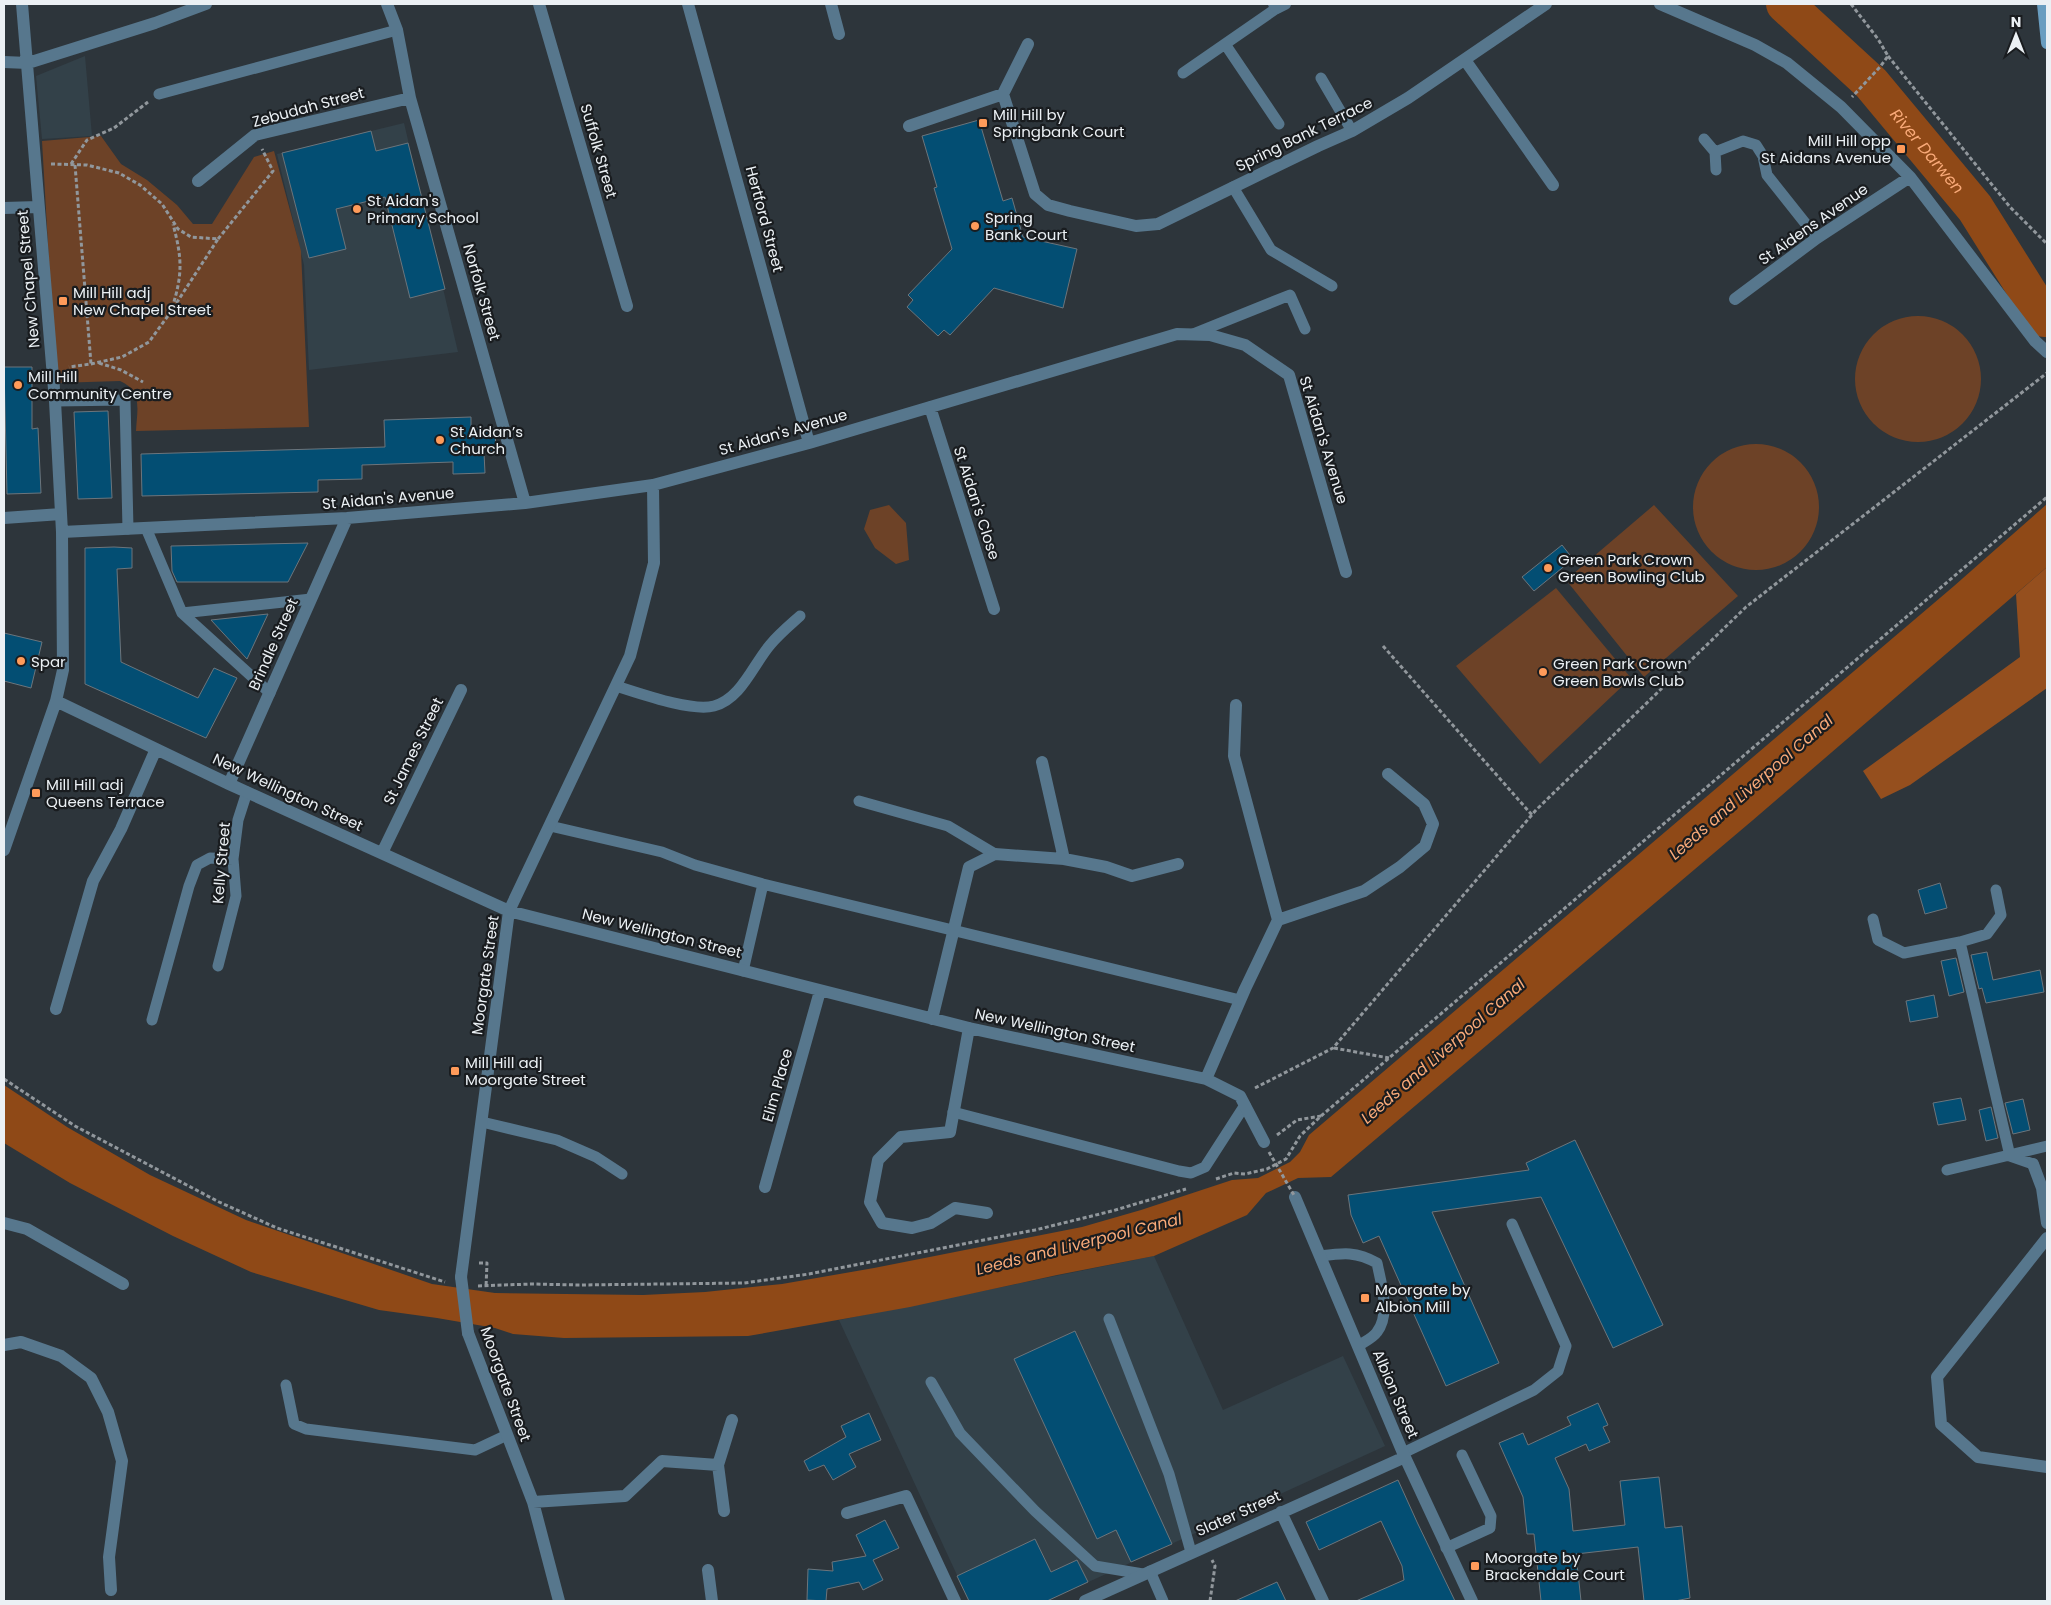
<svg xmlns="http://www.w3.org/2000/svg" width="2051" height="1605" viewBox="0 0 2051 1605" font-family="Poppins,sans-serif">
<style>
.built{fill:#334149}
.green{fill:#6d4227}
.forest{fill:#954f1e}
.water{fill:#8f4917}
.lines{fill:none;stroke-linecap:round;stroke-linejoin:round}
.river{stroke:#8f4917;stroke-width:38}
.building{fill:#034e73;stroke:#6c757c}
.path{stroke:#91979c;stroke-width:3;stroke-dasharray:4 2.5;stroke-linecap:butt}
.service{stroke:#57778d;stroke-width:11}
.minor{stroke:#57778d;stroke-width:12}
.secondary{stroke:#699dc0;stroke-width:12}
.path-bridge{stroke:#91979c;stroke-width:3;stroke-dasharray:4 2.5;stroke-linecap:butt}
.minor-bridge{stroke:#57778d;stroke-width:12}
.poi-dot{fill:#ff9b5a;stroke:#191c1f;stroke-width:2}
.labels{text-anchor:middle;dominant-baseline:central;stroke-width:4.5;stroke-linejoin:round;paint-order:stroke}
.street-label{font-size:15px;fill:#ebf0f4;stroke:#191c1f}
.poi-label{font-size:15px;fill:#ebf0f4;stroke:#191c1f;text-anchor:start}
.water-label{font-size:16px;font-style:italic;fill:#f9aa79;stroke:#191c1f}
</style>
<rect width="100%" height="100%" fill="#2d353b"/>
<path class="built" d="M85,56L92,136L42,139L36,76Z
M404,123L458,352L309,370L304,265L277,154Z
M1154,1256L1223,1410L1343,1356L1385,1446L1047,1601H969L839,1320Z"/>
<path class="green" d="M101,136L121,164L147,180L177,205L193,224H212L254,157L274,151L301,251L309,427L136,431C137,410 143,391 120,381L56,383L42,141Z
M1855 379a63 63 0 1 1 126 0a63 63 0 1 1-126 0Z
M1693 507a63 63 0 1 1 126 0a63 63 0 1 1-126 0Z
M889,505L906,523L909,560L896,564L875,548L864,529L870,510Z
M1654,505L1738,596L1644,677L1566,580Z
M1556,588L1631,678L1540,764L1456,666Z"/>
<path class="forest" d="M2047,567V688L1910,785L1881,799L1863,771L2020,657L2016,594Z"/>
<path class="water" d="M2047,504V567L1753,820L1331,1177L1298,1178L1266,1193L1247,1215L1154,1256L1057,1275L910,1307L748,1336L564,1338L513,1334L495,1328L437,1318L379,1310L251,1272L173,1236L70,1183L4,1143V1085L67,1127L150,1175L246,1220L432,1284L495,1293L643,1295L705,1292L782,1284L874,1268L1082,1227L1141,1210L1232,1180L1258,1178L1290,1162L1300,1152L1309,1135L1954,586Z"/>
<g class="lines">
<path class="river" id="s1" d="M1785,4L1871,83L1975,208L2044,318"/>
</g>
<path class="building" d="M979,120L1003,201L1012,198L1023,237L1077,249L1063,308L994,288L950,335L944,330L938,336L907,307L913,300L908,295L952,249L934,188L937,187L922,136Z
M371,131L376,151L408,143L445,289L410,298L385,197L336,209L346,249L309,258L282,153Z
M4,367H32V429L38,428L41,493L7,494Z
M108,411L112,498L78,499L74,412Z
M471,417V428H495L496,453H484L485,473L453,474V462L362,465V479L318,480V492L142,496L141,454L385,447L384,420Z
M308,543L288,582H177L172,571L171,546Z
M1562,545L1573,559L1534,591L1522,577Z
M114,547L132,548V568L117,569L121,662L198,698L214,668L237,678L206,738L85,684V548Z
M268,614L247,659L211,620Z
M4,633L42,642L31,688L4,681Z
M1940,883L1947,908L1925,914L1918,890Z
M1987,952L1993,980L2040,970L2044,992L1986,1003L1982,988L1979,989L1971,955Z
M1956,958L1964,992L1949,996L1941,961Z
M1934,995L1938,1017L1910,1022L1906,1001Z
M1961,1098L1966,1120L1938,1125L1933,1103Z
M2023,1099L2030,1130L2013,1134L2005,1103Z
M1991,1107L1998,1138L1986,1141L1979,1110Z
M1575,1140L1663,1325L1613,1348L1541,1197L1432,1212L1499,1363L1446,1386L1379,1236L1363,1243L1351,1215L1348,1195L1529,1170L1526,1163Z
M1075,1331L1172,1544L1131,1562L1116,1530L1097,1539L1014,1359Z
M1598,1403L1608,1425L1603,1427L1610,1442L1589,1451L1586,1444L1555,1458L1569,1489L1573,1531L1625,1525L1620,1481L1659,1477L1665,1528L1682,1526L1690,1598L1675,1601H1644L1638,1547L1576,1554L1581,1601H1541L1534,1534H1527L1523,1497L1499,1443L1523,1433L1528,1445L1571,1425L1567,1417Z
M869,1413L881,1440L849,1454L856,1467L833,1480L824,1465L809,1471L804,1461L846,1437L841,1426Z
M1398,1480L1417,1522L1455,1601H1356L1404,1580L1402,1566L1381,1521L1319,1550L1306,1522Z
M885,1520L899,1548L873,1560L883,1580L863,1590L859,1582L827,1589L826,1601L807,1600L808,1569L833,1571L832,1562L866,1556L856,1535Z
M1035,1539L1051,1572L1077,1560L1088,1582L1047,1601H969L957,1576Z
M1277,1582L1286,1601H1235Z"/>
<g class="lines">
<path class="path" d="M1851,4L1878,39L1888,56L1880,67L1852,97
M1888,56L2010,207L2047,244
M51,164L87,165L119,173L140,185L162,204L178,229L191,237L218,239L170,313L149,342L122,357L91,364L69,367
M71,164L87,140L114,128L148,102
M75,165L91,364
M218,239L273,171L262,149
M172,308C183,274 182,258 173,224
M99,363L121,370L143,382
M1383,646L1532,815
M1334,1048L1389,1058
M4,1079L75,1126L219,1202L277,1228L445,1282
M1255,1088L1333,1048L1536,810L1746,607L2047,373
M1277,1135L1297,1120L1321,1116
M1216,1179L1234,1173L1245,1174L1267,1169L1286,1159L1300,1136L1321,1116L2047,497
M479,1263H487L486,1287
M478,1286L531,1284L579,1285L744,1283L809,1274L1035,1230L1112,1211L1186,1189
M1210,1601L1215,1566L1212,1560"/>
<path class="service" d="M1225,44L1279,124
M1183,73L1277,8
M1321,78L1352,131
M159,94L397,30
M1704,139L1715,152L1716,170
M1715,152L1743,141L1756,145L1763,156L1767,175L1817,238
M1233,187L1271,250L1332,286
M1193,334L1290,295L1305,329
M55,401L125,400L128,529
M146,528L182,613L270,693
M182,613L311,599
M616,686C639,693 691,712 714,706C741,699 753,665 770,645C779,634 790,625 800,616
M859,801L948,826L995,854
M550,826L662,852L695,865L763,884L1240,1000
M1873,919L1878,940L1904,953L1960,942L1987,934L2001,915L1996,890
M1960,942L2010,1156L2033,1164
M218,966L236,896L233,859L238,820L247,792
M743,971L763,884
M152,1020L189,886L197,865L210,858L233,859
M953,1112L1179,1171L1191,1173L1205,1167L1245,1105
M482,1122L557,1140L596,1157L622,1174
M1947,1170L2047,1146
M1320,1256C1343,1253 1356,1251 1377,1263C1381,1283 1391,1314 1377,1332C1373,1338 1364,1342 1358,1346
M1109,1319L1169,1474L1191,1552
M931,1382L960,1433L1035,1511L1095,1566L1143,1574
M286,1385L294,1424L306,1429L475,1450L507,1435
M1403,1453L1534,1390L1558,1371L1566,1346L1512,1224
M1446,1548L1490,1528L1491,1516L1462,1455
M1150,1571L1163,1601"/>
<path class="minor" d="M387,4L397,30L410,98L525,503
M539,4L627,306
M688,4L809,443
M831,4L839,34
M1274,4L1277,8L1285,4
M1660,4L1755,45L1787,63L1841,107L1910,177L2035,341L2047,352
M1028,44L1003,94L1035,194L1048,205L1070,211L1136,226L1158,224L1318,146L1352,131L1408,98L1546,4
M1465,60L1553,185
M4,62L28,63L155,23L206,4
M909,126L1003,94
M198,181L255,135L410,98
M4,208L38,207
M1735,299L1817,238L1910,177
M930,407L994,609
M4,518L61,514
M62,532L347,518L525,503L653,485L809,443L1177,334L1210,335L1245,345L1289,375L1346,572
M56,701L229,784L509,911L969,1028L1206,1079L1240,1096L1264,1142
M1042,762L1064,859
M229,784L347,518
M4,850L56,701L63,670L62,532L55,401L22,4
M382,853L461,690
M1278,920L1364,891L1400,867L1425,846L1433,824L1424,804L1388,774
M56,1009L93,881L121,829L156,749
M932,1019L969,867L995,854L1064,859L1106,867L1132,876L1178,864
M969,1028L950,1132L901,1137L878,1160L870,1202L882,1223L912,1228L931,1223L955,1208L987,1213
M1206,1079L1245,989L1278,920L1234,756L1236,705
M2033,1164L2042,1188L2047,1223
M765,1187L820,991
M1295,1197L1403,1453L1472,1601
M4,1223L27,1229L123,1284
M2047,1238L1937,1377L1941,1424L1978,1457L2047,1467
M461,1277L509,911L630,656L654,563L653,485
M468,1333L533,1502L559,1601
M4,1345L21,1342L61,1356L91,1378L108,1412L122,1461L109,1557L111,1590
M533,1502L625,1496L662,1461L718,1465
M724,1511L718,1465L732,1420
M1281,1512L1323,1601
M847,1513L906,1496L955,1601
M708,1570L712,1601
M1085,1601L1405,1457"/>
<path class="secondary" d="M2043,4L2047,43"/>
<path class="path-bridge" d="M1269,1152L1295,1197"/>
<path class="minor-bridge" d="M461,1277L468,1333"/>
</g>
<g class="poi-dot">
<rect x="978" y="118" width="10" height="10" rx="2.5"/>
<rect x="1896" y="144" width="10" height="10" rx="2.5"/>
<circle cx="357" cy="209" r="5"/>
<circle cx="975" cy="226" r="5"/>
<rect x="58" y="296" width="10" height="10" rx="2.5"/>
<circle cx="18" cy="385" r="5"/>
<circle cx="440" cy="440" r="5"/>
<circle cx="1548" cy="568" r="5"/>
<circle cx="21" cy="661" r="5"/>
<circle cx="1543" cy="672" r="5"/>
<rect x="31" y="788" width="10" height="10" rx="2.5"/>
<rect x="450" y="1066" width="10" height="10" rx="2.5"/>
<rect x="1360" y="1293" width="10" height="10" rx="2.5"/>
<rect x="1470" y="1561" width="10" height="10" rx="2.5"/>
</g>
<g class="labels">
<g class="street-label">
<text transform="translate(308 107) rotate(-15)">Zebudah Street</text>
<text transform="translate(1304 134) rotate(-26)">Spring Bank Terrace</text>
<text transform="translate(599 151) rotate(74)">Suffolk Street</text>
<text transform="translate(765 219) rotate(75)">Hertford Street</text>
<text transform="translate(1813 224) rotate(-35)">St Aidens Avenue</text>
<text transform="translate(28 279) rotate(-95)">New Chapel Street</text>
<text transform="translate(482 292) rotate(74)">Norfolk Street</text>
<text transform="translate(783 432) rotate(-16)">St Aidan's Avenue</text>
<text transform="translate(1324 440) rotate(73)">St Aidan's Avenue</text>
<text transform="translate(388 498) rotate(-5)">St Aidan's Avenue</text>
<text transform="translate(977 503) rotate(72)">St Aidan's Close</text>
<text transform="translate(273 644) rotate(-66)">Brindle Street</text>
<text transform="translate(413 751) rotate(-64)">St James Street</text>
<text transform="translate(288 792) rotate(25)">New Wellington Street</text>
<text transform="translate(221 863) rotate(-85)">Kelly Street</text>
<text transform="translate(662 933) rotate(14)">New Wellington Street</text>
<text transform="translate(485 975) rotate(-82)">Moorgate Street</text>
<text transform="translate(1055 1030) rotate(12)">New Wellington Street</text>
<text transform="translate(777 1085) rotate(-74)">Elim Place</text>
<text transform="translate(506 1384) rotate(70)">Moorgate Street</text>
<text transform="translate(1396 1394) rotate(67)">Albion Street</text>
<text transform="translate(1238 1513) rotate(-24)">Slater Street</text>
</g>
<g class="poi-label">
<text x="993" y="114">Mill Hill by<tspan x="993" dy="17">Springbank Court</tspan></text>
<text x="1891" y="140" text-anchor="end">Mill Hill opp<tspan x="1891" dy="17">St Aidans Avenue</tspan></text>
<text x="367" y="200">St Aidan's<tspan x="367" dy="17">Primary School</tspan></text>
<text x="985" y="217">Spring<tspan x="985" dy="17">Bank Court</tspan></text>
<text x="73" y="292">Mill Hill adj<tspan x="73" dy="17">New Chapel Street</tspan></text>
<text x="28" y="376">Mill Hill<tspan x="28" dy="17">Community Centre</tspan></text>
<text x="450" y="431">St Aidan’s<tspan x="450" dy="17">Church</tspan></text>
<text x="1558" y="559">Green Park Crown<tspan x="1558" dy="17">Green Bowling Club</tspan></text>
<text x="31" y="661">Spar</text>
<text x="1553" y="663">Green Park Crown<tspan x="1553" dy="17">Green Bowls Club</tspan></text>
<text x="46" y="784">Mill Hill adj<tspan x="46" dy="17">Queens Terrace</tspan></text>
<text x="465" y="1062">Mill Hill adj<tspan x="465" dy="17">Moorgate Street</tspan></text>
<text x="1375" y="1289">Moorgate by<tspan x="1375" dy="17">Albion Mill</tspan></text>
<text x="1485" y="1557">Moorgate by<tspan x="1485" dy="17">Brackendale Court</tspan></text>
</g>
<g class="water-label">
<text stroke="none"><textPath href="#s1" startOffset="205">River Darwen</textPath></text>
<text transform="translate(1751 787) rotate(-41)">Leeds and Liverpool Canal</text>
<text transform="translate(1443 1051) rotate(-41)">Leeds and Liverpool Canal</text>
<text transform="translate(1079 1244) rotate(-14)">Leeds and Liverpool Canal</text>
</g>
</g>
<rect width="2051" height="1605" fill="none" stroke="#ebf0f4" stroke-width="10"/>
<g transform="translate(2016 35)" stroke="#191c1f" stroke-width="4" paint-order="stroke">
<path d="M0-4L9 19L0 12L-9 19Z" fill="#ebf0f4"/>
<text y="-8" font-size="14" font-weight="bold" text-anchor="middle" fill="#ebf0f4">N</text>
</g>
</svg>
